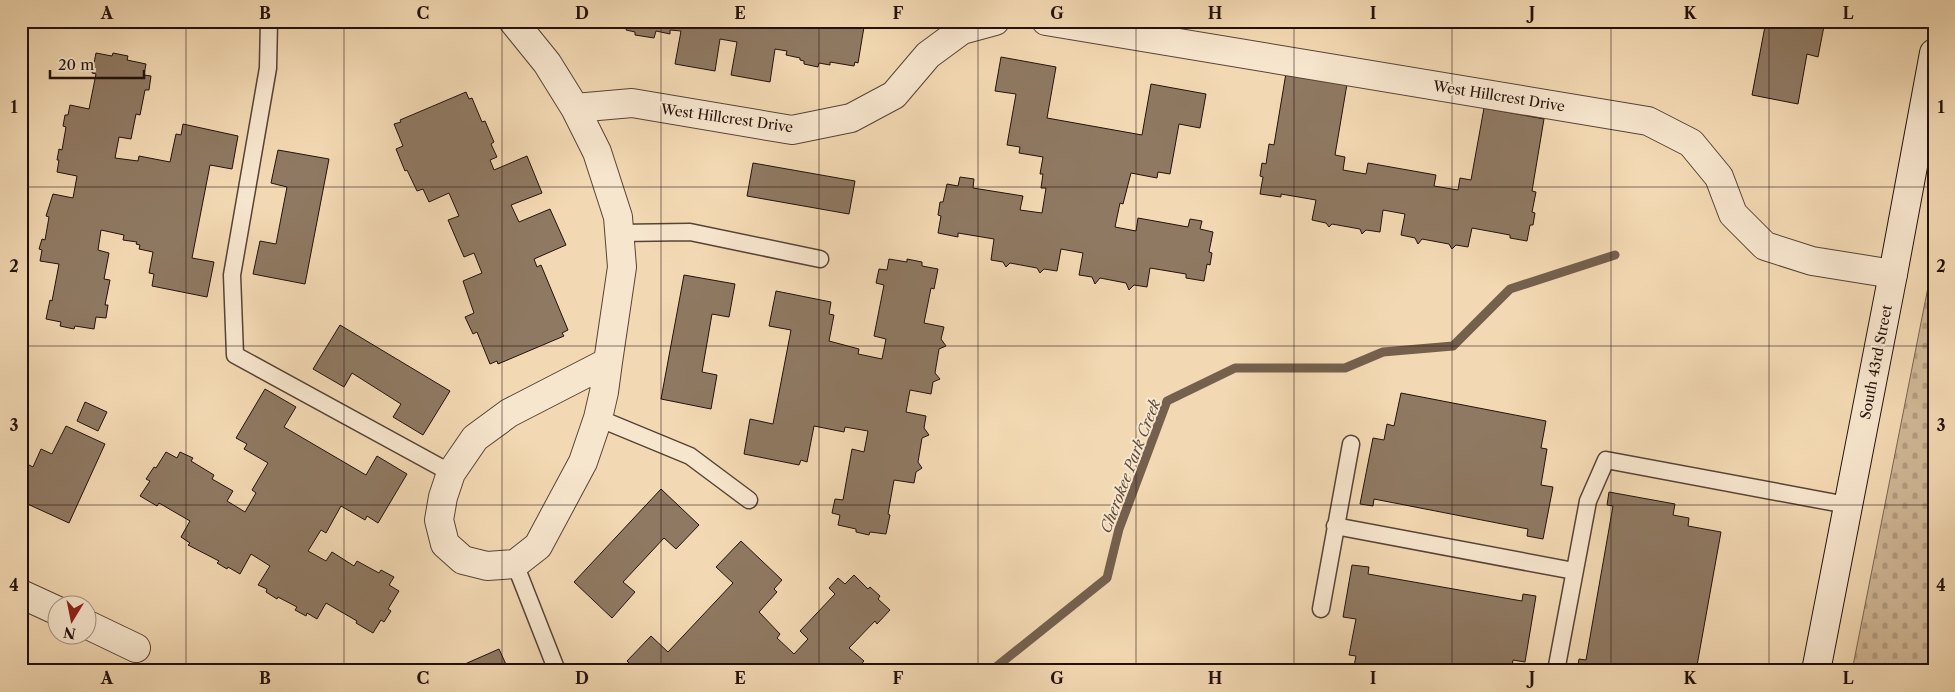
<svg xmlns="http://www.w3.org/2000/svg" width="1955" height="692" viewBox="0 0 1955 692" font-family="'Libre Caslon Text',serif">
<style>
.cemetery{fill:url(#cemetery-stones);stroke:#7a6450}
.lines{fill:none;stroke-linecap:round;stroke-linejoin:round}
.stream{stroke:#75604e;stroke-width:9}
.building{fill:#8f7962;stroke:#23110b}
.service-casing{stroke:#574335;stroke-width:19}
.minor-casing{stroke:#574335;stroke-width:30}
.secondary-casing{stroke:#23110b;stroke-width:30}
.service{stroke:#f7e6ce;stroke-width:16}
.minor{stroke:#f7e6ce;stroke-width:28}
.secondary{stroke:#f7e6ce;stroke-width:28}
.grid{fill:none;stroke:#23110b;stroke-width:1;stroke-opacity:0.55}
.labels{text-anchor:middle;dominant-baseline:central;stroke-width:4;stroke-linejoin:round;paint-order:stroke}
.street-label{font-size:14px;fill:#23110b;stroke:#f7e6ce}
.water-label{font-size:15px;font-style:italic;fill:#614c3d;stroke:#f7e6ce}
.neatline{fill:none;stroke:#23110b;stroke-width:2}
.grid-label{font-size:16px;text-anchor:middle;font-weight:bold;fill:#23110b}
</style>
<defs>
<pattern id="cemetery-stones" width="16" height="16" patternUnits="userSpaceOnUse" patternTransform="scale(1.25)"><rect width="16" height="16" fill="#d0b796"/><path d="M2 7V4a2 2 0 0 1 4 0v3zM10 15v-3a2 2 0 0 1 4 0v3z" fill="#b29c80"/></pattern>
</defs>
<rect width="100%" height="100%" fill="#f3d9b3"/>
<filter id="stains"><feTurbulence type="fractalNoise" baseFrequency=".004" numOctaves="4"/><feColorMatrix values="0 0 0 0 .2 0 0 0 0 .09 0 0 0 0 .02 0 0 0 .5 -.17"/></filter>
<radialGradient id="worn" r=".72"><stop offset=".6" stop-color="#630" stop-opacity="0"/><stop offset="1" stop-color="#630" stop-opacity=".3"/></radialGradient>
<path class="cemetery" d="M1934,257V671H1852Z"/>
<g class="lines">
<path class="stream" d="M991,671L1107,578L1119,529L1167,401L1235,368H1345L1383,352L1453,346L1510,289L1615,255"/>
</g>
<path class="building" d="M605,21H865L858,63L855,62L854,66L830,62V65L819,63L818,67L804,64V61L800,60V58L786,55L787,51L775,49L770,82L731,75L737,42L720,39L715,71L675,64L681,31L670,30V34L656,31L654,38L635,35V32L626,30L627,27L604,24Z
M1766,21H1825L1818,57L1807,54L1798,104L1752,95Z
M96,53L112,56L113,53L128,56L127,60L146,64L144,75L151,76L149,90H145L140,115L136,114L131,139L119,137L115,158L138,161L139,156L170,162L176,134L181,135L183,124L238,136L232,169L210,165L192,258L214,262L207,297L152,286L154,274L149,273L153,252L139,249L140,245L136,244L137,242L123,240L124,235L101,230L98,250L109,253L104,279L110,280L105,305H108L106,318L96,317L94,329L75,326L74,329L60,326L61,322L46,319L50,300L52,301L59,264L40,261L42,250L39,249L42,239L45,240L49,217L46,216L53,194L73,198L77,176L57,172L59,160H57L59,149L62,150L66,127L63,126L65,115H68L70,105L89,109L96,74L92,73Z
M1001,57L1056,67L1047,118L1142,135L1151,84L1206,94L1200,128L1179,124L1170,174L1158,172L1157,178L1131,173L1123,204L1120,203L1115,227L1136,231L1138,218L1188,227L1190,219L1202,221L1200,229L1213,232L1209,252L1212,253L1210,265L1207,264L1204,281L1186,278V274L1150,268L1147,287L1134,285L1129,290L1126,283L1100,278L1095,284L1092,277L1079,275L1083,253L1061,249L1057,271L1044,269L1040,273L1037,268L1010,263L1006,267L1003,262L991,260L994,239L958,233V237L938,233L941,216L938,215L940,202H943L947,184L958,186L960,177L974,179L973,188L1023,196L1020,210L1042,213L1046,188H1041L1043,174H1040L1043,157L1019,153L1020,147L1007,145L1016,94L995,91Z
M1286,73L1347,84L1335,155L1345,157L1343,170L1366,174L1368,163L1436,175L1434,186L1458,190L1460,178L1471,180L1484,108L1544,119L1532,191L1536,192L1532,212L1535,213L1533,225H1530L1527,241L1510,238V235L1472,228L1468,247L1456,245L1452,249L1449,244L1422,239L1418,244L1415,238L1401,235L1405,214L1383,210L1380,232L1366,230L1362,234L1360,229L1332,224L1329,227L1326,223L1312,220L1316,200L1281,194V197L1260,194L1263,177L1260,176L1262,163L1266,164L1269,144L1274,145Z
M466,92L469,99L472,98L482,122L485,121L494,142L491,144L497,157L490,160L494,170L527,156L542,193L511,205L519,222L550,209L566,245L534,259L537,267L541,265L568,330L562,333L564,336L498,364L497,361L490,364L477,332L473,334L465,317L474,313L463,281L482,273L474,253L464,257L448,220L459,216L449,193L429,202L423,189L417,191L407,170L405,171L396,149L403,146L394,124L401,122L400,120Z
M278,150L329,159L305,284L253,274L260,241L276,244L287,187L271,183Z
M753,163L855,181L849,214L747,196Z
M889,259L907,262V259L922,262V266L938,269L934,289L931,288L924,323L944,327L941,339L946,346L939,349L935,373L940,379L933,382L931,394L910,390L906,412L926,416L924,428L929,435L922,438L918,462L922,468L916,472L914,483L894,480L888,514L890,515L886,534L870,532L869,535L856,532V529L838,525L840,515L832,513L835,499L843,500L852,449L864,452L868,431L845,427L844,432L814,426L807,462L801,460L799,465L744,454L750,419L773,424L791,330L769,326L776,291L831,302L829,314L834,315L829,341L859,349L858,354L882,359L886,339L874,336L884,285L876,283L879,269L887,270Z
M684,275L735,284L729,317L712,314L702,372L717,375L711,409L661,399Z
M340,325L450,391L423,435L393,417L401,404L352,373L344,387L313,369Z
M265,389L296,407L284,427L366,475L377,456L407,474L378,523L367,516L365,520L341,506L326,533L321,530L308,551L326,561L332,552L354,566L357,561L379,573L381,570L394,577L389,585L399,591L388,609L391,611L384,622L381,620L373,633L356,623L357,621L326,603L317,619L307,613L306,616L295,610L297,607L278,597L277,599L266,592L267,589L258,585L270,566L251,554L240,574L228,567L227,569L217,563L219,561L188,545L190,543L181,537L190,521L159,503L157,506L140,496L150,481L146,479L154,467L156,468L166,452L177,458L180,452L193,458L191,461L214,475L212,479L233,491L227,501L245,512L256,493L252,490L268,463L244,449L247,444L236,438Z
M1401,393L1546,421L1541,448L1547,449L1541,485L1553,487L1543,539L1527,536L1528,529L1374,499L1373,506L1360,504L1373,438L1384,440L1387,424L1394,426Z
M85,402L107,412L98,431L77,421Z
M66,426L105,444L69,523L21,501V461L33,467L41,449L52,454Z
M661,489L699,525L676,549L664,538L623,582L635,592L612,618L574,582Z
M1609,492L1675,504L1673,515L1689,518L1688,526L1721,532L1696,671H1577L1579,659L1586,660L1613,506L1607,505Z
M741,541L782,580L774,589L777,592L759,612L780,634L777,638L794,654L808,639L800,631L835,594L829,588L838,578L845,584L854,575L868,589L870,587L880,596L878,599L890,610L877,624L875,621L849,648L864,661L855,671H637L627,661L651,636L668,652L733,583L716,567Z
M1352,565L1369,567L1368,574L1522,601L1523,594L1536,596L1525,662L1513,660L1511,671H1353L1356,656L1349,655L1356,619L1343,617Z
M499,649L509,671H449Z"/>
<g class="lines">
<g class="service-casing">
<path id="service" d="M269,21L268,68L232,275L235,355L451,473
M619,233L690,232L820,259
M598,418L690,456L749,500
M1335,526L1574,571
M515,564L557,671
M1321,609L1351,444
M1556,671L1588,501L1606,460L1847,505"/>
</g>
<g class="minor-casing">
<path id="minor" d="M513,21L547,63L575,108L597,152L618,217L622,267L608,362L604,392L598,418L583,462L538,546L515,564L487,566L463,560L445,544L439,520L443,497L451,473L475,438L509,413L608,362
M1046,21L1648,121L1691,143L1719,177L1733,214L1765,246L1812,261L1893,274
M575,108L632,103L792,130L851,118L894,95L928,55L962,30L995,21
M21,594L58,611
M88,625L136,648"/>
</g>
<g class="secondary-casing">
<path id="secondary" d="M1816,671L1893,274L1934,53"/>
</g>
<use href="#service" class="service"/>
<use href="#minor" class="minor"/>
<use href="#secondary" class="secondary"/>
</g>
<path class="grid" d="M186,21V671M344,21V671M502,21V671M661,21V671M819,21V671M978,21V671M1136,21V671M1294,21V671M1452,21V671M1611,21V671M1769,21V671M21,187H1934M21,346H1934M21,505H1934"/>
<g class="labels">
<g class="street-label">
<text transform="translate(1499 96) rotate(9)">West Hillcrest Drive</text>
<text transform="translate(727 118) rotate(8)">West Hillcrest Drive</text>
<text transform="translate(1876 362) rotate(-79)">South 43rd Street</text>
</g>
<g class="water-label">
<text transform="translate(1130 466) rotate(-69)">Cherokee Park Creek</text>
</g>
</g>
<rect width="1955" height="692" fill="none" stroke="#f3d9b3" stroke-width="55"/>
<g transform="translate(72 620) rotate(190)"><circle r="24" fill="#f7e6ce" stroke="#a29180"/>
<path d="M0-4L9 19L0 12L-9 19Z" fill="#8f2418"/>
<text y="-8" font-size="14" font-weight="bold" text-anchor="middle" fill="#23110b">N</text>
</g>
<path d="M50 70v8h94v-8" fill="none" stroke="#23110b" stroke-width="2.5"/>
<text x="58" y="70" font-size="15" fill="#23110b" stroke="#f7e6ce" stroke-width="4" paint-order="stroke">20 m</text>
<rect x="28" y="28" width="1900" height="636" class="neatline"/>
<g class="grid-label">
<text x="107" y="19">A</text>
<text x="265" y="19">B</text>
<text x="423" y="19">C</text>
<text x="582" y="19">D</text>
<text x="740" y="19">E</text>
<text x="898" y="19">F</text>
<text x="1057" y="19">G</text>
<text x="1215" y="19">H</text>
<text x="1373" y="19">I</text>
<text x="1532" y="19">J</text>
<text x="1690" y="19">K</text>
<text x="1848" y="19">L</text>
<text x="14" y="113">1</text>
<text x="1941" y="113">1</text>
<text x="14" y="272">2</text>
<text x="1941" y="272">2</text>
<text x="14" y="431">3</text>
<text x="1941" y="431">3</text>
<text x="14" y="591">4</text>
<text x="1941" y="591">4</text>
<text x="107" y="684">A</text>
<text x="265" y="684">B</text>
<text x="423" y="684">C</text>
<text x="582" y="684">D</text>
<text x="740" y="684">E</text>
<text x="898" y="684">F</text>
<text x="1057" y="684">G</text>
<text x="1215" y="684">H</text>
<text x="1373" y="684">I</text>
<text x="1532" y="684">J</text>
<text x="1690" y="684">K</text>
<text x="1848" y="684">L</text>
</g>
<rect width="100%" height="100%" filter="url(#stains)"/>
<rect width="100%" height="100%" fill="url(#worn)"/>
</svg>
